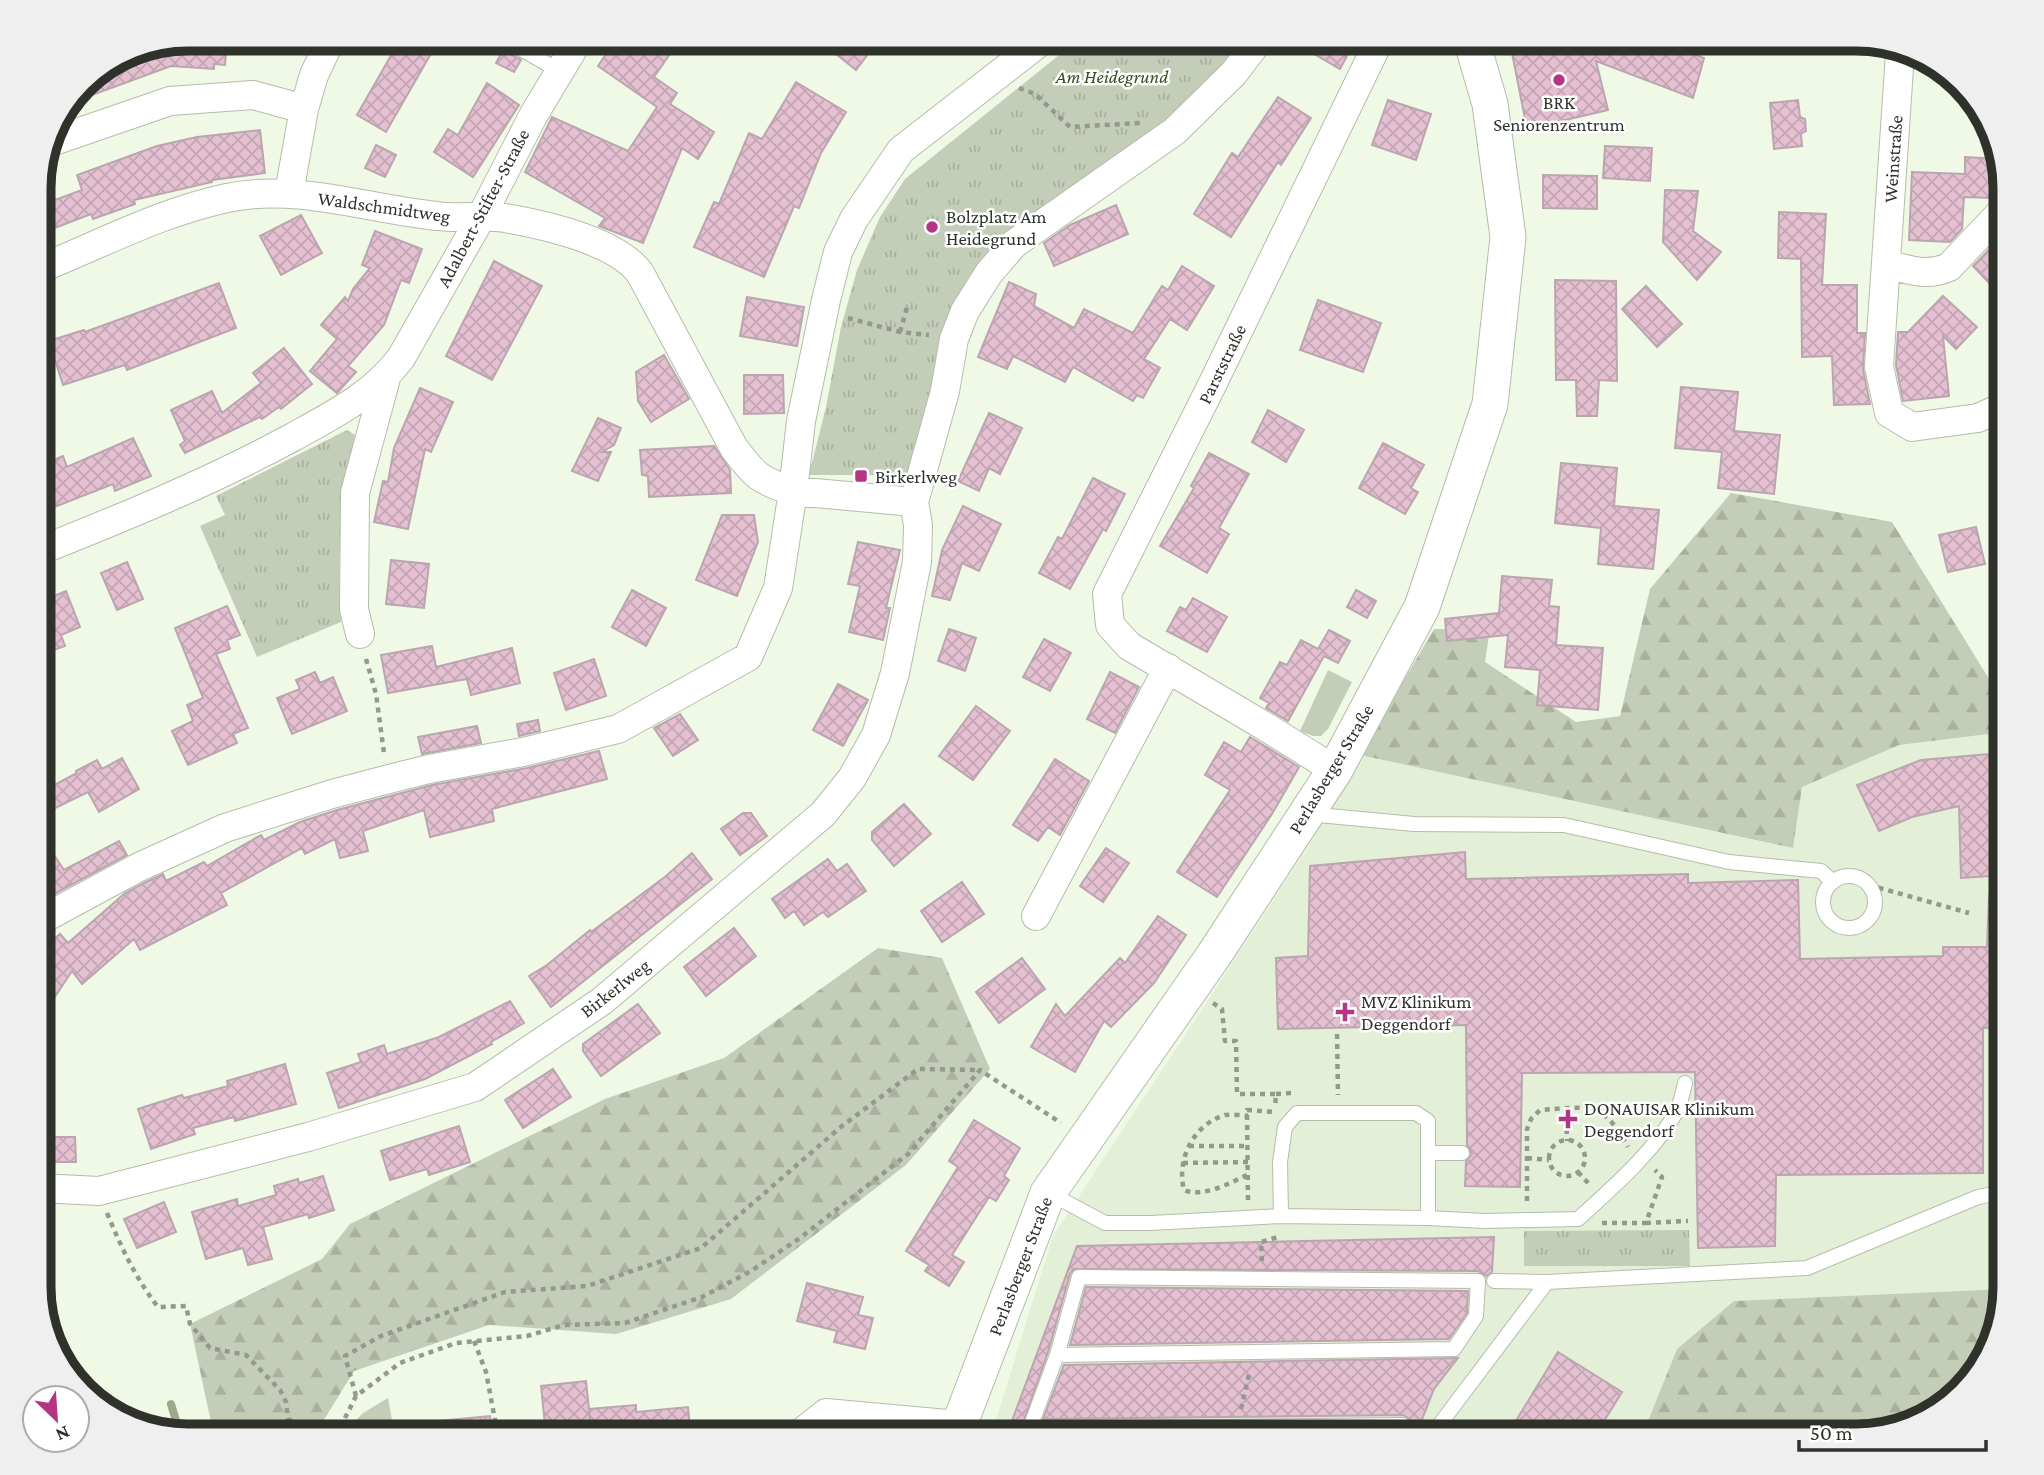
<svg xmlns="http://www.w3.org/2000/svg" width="2044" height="1475" viewBox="0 0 2044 1475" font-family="'Crimson Pro',serif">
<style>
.built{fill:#e3efd6}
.green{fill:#c4cdb8}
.forest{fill:url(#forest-firs)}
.park{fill:url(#park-tufts)}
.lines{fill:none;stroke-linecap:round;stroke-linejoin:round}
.stream{stroke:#9ca98b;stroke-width:8}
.building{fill:url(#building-cross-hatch);stroke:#baa6af;stroke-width:2}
.service-casing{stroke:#b4bdab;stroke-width:16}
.minor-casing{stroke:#b4bdab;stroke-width:30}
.tertiary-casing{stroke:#b4bdab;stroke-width:37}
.path{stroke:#93998c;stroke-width:4.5;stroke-dasharray:5 5;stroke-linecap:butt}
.service{stroke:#fff;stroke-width:14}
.minor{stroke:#fff;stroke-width:28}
.tertiary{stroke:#fff;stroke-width:35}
.poi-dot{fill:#b43583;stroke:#fff;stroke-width:2.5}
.labels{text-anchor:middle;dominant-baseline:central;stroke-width:5;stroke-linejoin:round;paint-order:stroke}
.park-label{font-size:19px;font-style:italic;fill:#3a4c1c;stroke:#fff}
.poi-label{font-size:19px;fill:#2f322b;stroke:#fff;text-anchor:start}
.street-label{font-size:19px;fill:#2f322b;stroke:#fff}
.rim{fill:none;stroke:#2f322b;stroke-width:9}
</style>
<defs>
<pattern id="forest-firs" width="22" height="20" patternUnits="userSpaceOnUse" patternTransform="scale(1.75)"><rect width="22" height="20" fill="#c4cdb8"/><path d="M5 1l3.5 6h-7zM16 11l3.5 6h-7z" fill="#a9b09e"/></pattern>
<pattern id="park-tufts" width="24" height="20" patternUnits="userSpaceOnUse" patternTransform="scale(1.75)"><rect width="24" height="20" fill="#c4cdb8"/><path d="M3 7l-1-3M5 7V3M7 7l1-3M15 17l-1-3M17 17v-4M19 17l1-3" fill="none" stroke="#a9b09e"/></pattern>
<pattern id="building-cross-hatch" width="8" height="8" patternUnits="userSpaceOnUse" patternTransform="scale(1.75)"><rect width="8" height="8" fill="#e4c0d1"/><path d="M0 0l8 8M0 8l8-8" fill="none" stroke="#c4a5b4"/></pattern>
</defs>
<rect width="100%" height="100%" fill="#f0f9e6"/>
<path class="built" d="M2005,732V1289L1734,1301L1677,1349L1642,1436H991L1053,1236L1309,846L1360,755L1792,848L1802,787L1899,745Z"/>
<path class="green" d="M1328,670L1352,682L1328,729L1321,736H1313L1300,731Z
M388,1398L395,1436H340L363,1413Z"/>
<path class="forest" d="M1731,493L1892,522L1991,682L2005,700V732L1899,745L1802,787L1793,848L1360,755L1434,629H1490L1485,662L1576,722L1620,716L1650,589Z
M878,948L942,958L990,1069L906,1165L731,1299L616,1334L489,1325L354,1371L314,1436H214L190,1324L322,1259L350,1224L605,1099L724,1058Z
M2005,1289L1975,1378L1922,1421L1856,1436H1642L1677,1349L1734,1301Z"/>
<path class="park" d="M1079,39H1252L1158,134L1009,241L911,475H809L826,407L841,327L857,270L880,217L905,179Z
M347,430L355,435L347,477L340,542L339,574L341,622L257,657L200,526L225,515L216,496Z
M1689,1230L1690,1266H1524V1231Z"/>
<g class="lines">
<path class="stream" d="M171,1404L180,1434"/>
</g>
<path class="building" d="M188,38H227L225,65L214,64V69L171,66L68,104L89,76L131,50Z
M401,38H440L386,132L357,115Z
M617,38H681L654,77L677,93L670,104L714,132L698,159L682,148L643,243L599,226L605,218L525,172L552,117L628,151L657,107L598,66Z
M816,38H880L856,70Z
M1287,38H1350L1345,47L1350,50L1340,69Z
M1509,38H1654L1704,58L1693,98L1596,61L1608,110L1527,129Z
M503,50L521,60L514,72L496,63Z
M796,82L846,112L821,153L799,208L794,206L764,277L694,247L714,202L719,204L749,133L762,139Z
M487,83L519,105L473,177L434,152L448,129L458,135Z
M1278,97L1311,118L1281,165L1278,162L1231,237L1194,214L1232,153L1238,157Z
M1388,100L1431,114L1416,160L1372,145Z
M1798,100L1800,117L1805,119L1806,131L1801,134L1802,146L1774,149L1770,103Z
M260,130L265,173L212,180V182L134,200L135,204L93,219L91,214L39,234V206L82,190L77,175L157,146L197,137Z
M376,145L396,155L385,177L365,168Z
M1605,146L1652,148L1650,181L1603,178Z
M1965,157L1999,159L2006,192H2000L1992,198L1964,197L1962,229L1950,242L1909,240L1912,172L1965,174Z
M1543,175L1597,176V209L1543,208Z
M1665,190L1698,191L1693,231L1721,252L1697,280L1663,242Z
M1116,205L1128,234L1054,266L1044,243L1070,225Z
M1779,212L1826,214L1822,285H1857V333H1865L1863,369L1870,404L1834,405L1832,356L1802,357L1801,259L1778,258Z
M301,215L322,253L281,275L260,236Z
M375,231L422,249L409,283L401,280L384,325L348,366L356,372L337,393L310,371L337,339L321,325L345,297L348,301L353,289L370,268L362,265Z
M2006,232V301L1973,266Z
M494,261L542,286L492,380L446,356Z
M1182,266L1214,286L1187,330L1170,319L1144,359L1160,368L1143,398L1137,395L1133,401L1073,367L1065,382L1013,356L1007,369L978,357L1009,282L1036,294L1034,306L1074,328L1084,309L1133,333L1162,286L1168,290Z
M1555,280L1616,281L1617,381L1599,380L1597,416H1577L1576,380H1556Z
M219,283L236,328L127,370L125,365L63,385L49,341L84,330L85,332Z
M1646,286L1682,324L1657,347L1622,309Z
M1943,296L1977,327L1956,349L1943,336L1949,396L1903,401L1896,365L1898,332H1908Z
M747,297L804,307L797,346L740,336Z
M1318,300L1381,323L1363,372L1300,350Z
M284,348L312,384L281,409L279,407L262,419L260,417L185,453L180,445L185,441L171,410L212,391L222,413L261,383L253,373Z
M664,355L689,399L651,422L638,401L636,372Z
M744,375H783L784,413L744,414Z
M1681,387L1738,392L1734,431L1780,435L1774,494L1718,488L1722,452L1675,448Z
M420,388L453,402L431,452L425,449L408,529L374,522L383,481L388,482L394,448Z
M1268,410L1304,430L1286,462L1252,442Z
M989,413L1022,428L1000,474L989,468L979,491L958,481Z
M598,418L621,428L614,445L602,452H611L598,481L572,471Z
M133,438L151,476L115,491L113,484L39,513V466L63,456L67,467Z
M1383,443L1424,465L1411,488L1418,492L1405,514L1359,488Z
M714,446L730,470L731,493L649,497L648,476L642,475L640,450Z
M1209,453L1249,474L1219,528L1229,534L1207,573L1160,546L1194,488L1191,486Z
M1561,463L1617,468L1614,506L1659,510L1653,569L1598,564L1601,528L1555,523Z
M1093,478L1125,494L1106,531L1103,529L1070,589L1039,573L1058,537L1062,539Z
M963,506L1001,524L979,571L962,563L950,600L932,596L942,550Z
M722,515H754L758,542L737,596L696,580Z
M1976,527L1985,564L1948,572L1939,535Z
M858,542L900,550L886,608H890L883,640L849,632L860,586L848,584Z
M391,560L429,564L424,608L386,604Z
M127,562L143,599L117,610L101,573Z
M1502,576L1552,580L1549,606L1559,607L1556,645L1603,648L1598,710L1537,705L1540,670L1505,667L1508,635L1447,641L1445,619L1499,613Z
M632,590L666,608L646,646L612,627Z
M1356,590L1376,601L1367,618L1347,607Z
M66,591L80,627L61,635L65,646L43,654L39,643V602Z
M1193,598L1227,617L1207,652L1167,631L1180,607L1186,610Z
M227,606L240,635L227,640L230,649L216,654L248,728L233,734L237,743L188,765L172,731L193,721L187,705L203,698L175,628Z
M949,629L976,638L965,671L938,661Z
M1329,630L1350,641L1338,663L1324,656L1288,721L1266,708L1269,703L1260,698L1280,662L1287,665L1301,640L1318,649Z
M1044,639L1071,653L1050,691L1023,677Z
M432,646L436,667L512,648L520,683L471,695L467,679L388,693L381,655Z
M594,659L606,696L566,710L554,673Z
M315,672L320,683L333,677L347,711L292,734L277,698L300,689L296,680Z
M1110,672L1139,687L1115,733L1087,719Z
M838,684L868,700L843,746L813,730Z
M976,706L1010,731L973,780L939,756Z
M680,714L698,740L673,756L654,728Z
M538,720L540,731L519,736L517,724Z
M477,726L481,743L422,754L418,737Z
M1250,737L1299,767L1272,814L1217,897L1177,872L1230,790L1205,775L1224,742L1241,752Z
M599,751L607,779L492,809L494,821L430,837L424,810L363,831L368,851L340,858L335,839L305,854L302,848L221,893L227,905L140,950L134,939L82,984L72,971L39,1021V952L60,934L68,943L125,893L146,882L163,874L166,881L204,862L207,866L261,835L264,840L300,822L337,810L432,785L527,768Z
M2000,753L1999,764H2006V875L1961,878L1959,806L1912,817L1879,831L1857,785L1921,760Z
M122,758L139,789L99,812L88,792L39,816V793L77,773L76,771L97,760L102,769Z
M1055,759L1089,781L1060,835L1048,827L1038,841L1013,825Z
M904,804L931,834L894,866L872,840V832Z
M743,813H751L767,836L740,855L721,829Z
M39,832L64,870L119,841L127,855L39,902Z
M1106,848L1129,863L1103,902L1080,886Z
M1465,852L1466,879L1688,874V883L1798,880L1800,959L1943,956V947H1987L1989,896H2006V1026L1983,1028V1173L1776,1175L1775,1246L1698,1248L1695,1072L1522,1073L1520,1187L1465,1186L1466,1161L1472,1154L1467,1145L1466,1025L1278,1029L1276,958L1308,956L1310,866Z
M692,853L712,879L551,1007L529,976L547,965L590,930L591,932L666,876Z
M828,859L837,871L847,864L866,891L828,917L823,912L804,925L794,911L785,918L772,899Z
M962,882L984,914L942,942L921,911Z
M1158,916L1186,935L1154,983L1111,1027L1104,1021L1075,1072L1031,1047L1056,1004L1065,1016L1120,958L1125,963Z
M734,928L756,956L706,996L684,967Z
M1022,958L1045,989L999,1023L976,992Z
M510,1001L524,1023L491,1042L492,1044L425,1079L339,1108L327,1073L361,1062L358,1054L384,1045L387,1054L439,1037Z
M638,1004L660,1033L601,1076L583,1051V1044Z
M285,1064L296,1104L235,1121L234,1117L193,1128L195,1134L151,1149L138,1109L182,1095L184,1098L228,1086L227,1081Z
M553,1069L571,1097L523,1128L505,1100Z
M974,1120L1020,1148L1004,1176L1009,1180L996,1201L989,1197L952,1255L964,1262L949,1286L925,1271L929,1265L906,1251L958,1167L949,1161Z
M459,1126L470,1162L429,1175L427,1169L390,1180L381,1151Z
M41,1137H75L76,1162H41Z
M323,1176L334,1210L309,1218L308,1214L263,1227L272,1259L248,1265L243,1248L206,1259L192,1212L237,1199L238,1206L276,1195L274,1186L298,1179L299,1183Z
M164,1202L176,1232L137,1248L124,1219Z
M1494,1237L1492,1272L1486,1276L1478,1271L1074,1269L1070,1274L1048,1352L1018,1437H1006L1077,1246Z
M807,1283L863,1297L858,1315L873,1318L865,1349L834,1342L837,1331L797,1321Z
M1086,1287L1468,1291L1467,1313L1449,1339L1070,1345Z
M1558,1352L1622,1392L1594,1437H1506Z
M1458,1358L1434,1389L1415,1437H1410L1412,1427L1411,1420L1403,1415L1043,1419L1064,1365Z
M586,1381L589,1409L636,1405V1412L688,1407L691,1436H612L611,1433L591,1435L589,1410L590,1421L545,1425L541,1386Z
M490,1416L492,1436H429L428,1422Z"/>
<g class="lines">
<g class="service-casing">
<path id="service" d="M503,39L558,70
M1308,814L1414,824L1564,825L1729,862L1821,871L1833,882
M1823 902a26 26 0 1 1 52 0a26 26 0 1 1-52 0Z
M1429,1153H1462
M1049,1193L1105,1223H1151L1281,1216
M1428,1218V1121L1416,1113H1297L1285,1127L1280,1162L1281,1216L1428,1218L1485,1221L1578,1219C1609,1191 1659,1147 1677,1110C1681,1102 1683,1092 1685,1083
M1494,1281L1547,1282L1807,1268L1978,1197L2005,1192
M1029,1429L1403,1425L1400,1436
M1027,1436L1057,1355L1079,1277L1478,1281L1476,1316L1454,1349L1057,1355
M1433,1436L1440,1424L1547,1282"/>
</g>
<g class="minor-casing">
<path id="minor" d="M1900,53L1879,366L1889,413L1912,427L1978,418L2005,406
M48,143L170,101L253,95L304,109
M289,193L304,109L314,75L331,39
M1886,264C1909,270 1927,277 1949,267L2005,208
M39,269C101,244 161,212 227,198C297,183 367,209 437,216C459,219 483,215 505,218C545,225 616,241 640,273L734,448C755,476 760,481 793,491L801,421L826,300L838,252L854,219L901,150L1044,39
M39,551C127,516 210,482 293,437C333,415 373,395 401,358L480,219L533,116L579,39
M360,634L354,609L355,493L386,378
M1335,770L1266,727L1129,646L1110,625L1107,594L1212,385L1380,39
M1036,916L1168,668
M39,921L139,867L225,828L332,794L389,779L429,769L523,752L618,729L748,657L778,588L793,491L914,502
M39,1188L99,1191L308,1137L475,1087L602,1001L823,814L852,778L876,735L895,673L917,562L918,525L914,502L945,391L954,339L965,311L989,273L1014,244L1175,131L1234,73L1260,39
M797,1436L826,1413L958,1425"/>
</g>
<g class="tertiary-casing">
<path id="tertiary" d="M955,1436L1048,1193L1214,955L1335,770L1422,607L1490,404L1508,237L1490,104L1471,39"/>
</g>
<path class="path" d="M1019,88L1035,94L1070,127L1140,123
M848,318L900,332L929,335
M900,332L908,304
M366,659L376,694L384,753
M1869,885L1969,913
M1213,1003L1222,1009L1225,1041H1236L1237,1094H1276L1275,1108
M1337,1034L1338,1095
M1276,1094L1292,1093
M1566,1109L1567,1141
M1549 1158a18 18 0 1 1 36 0a18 18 0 1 1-36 0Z
M1189,1146H1247
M1527,1158L1549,1160
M1183,1163L1248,1162
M1578,1172L1589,1184
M1247,1175C1230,1183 1203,1198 1184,1190C1176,1159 1194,1124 1225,1115C1232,1114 1241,1115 1248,1116
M1248,1200L1247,1110L1275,1112
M1527,1201V1129L1531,1119L1540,1110C1588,1107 1603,1100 1628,1147
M107,1213C122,1249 135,1277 158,1307L186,1306L190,1324L210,1348L246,1355L280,1390L286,1402L288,1419L310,1428L337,1433
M1602,1223H1646L1662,1177L1655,1170
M1646,1223L1688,1221
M1262,1261L1261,1242L1278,1237
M474,1341L486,1372L498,1436
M356,1396L345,1356L381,1336L505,1292L587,1286L701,1248L842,1126L918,1069L979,1070
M1241,1409L1250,1370
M336,1436L356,1396L400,1363L456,1343L527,1336L564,1325L625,1323L702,1297L751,1271L800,1238L908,1154L980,1070L1061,1123"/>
<use href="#service" class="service"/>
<use href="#minor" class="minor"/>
<use href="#tertiary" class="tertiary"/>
</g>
<g class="poi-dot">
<circle cx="1559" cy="80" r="7"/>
<circle cx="932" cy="227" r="7"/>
<rect x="854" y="469" width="14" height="14" rx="3.5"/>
<path d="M1341.5 1001.5h7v7h7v7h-7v7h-7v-7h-7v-7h7z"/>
<path d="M1564.5 1108.5h7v7h7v7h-7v7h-7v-7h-7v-7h7z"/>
</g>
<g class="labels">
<g class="park-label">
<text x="1112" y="76">Am Heidegrund</text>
</g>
<g class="poi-label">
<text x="1559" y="102" text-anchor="middle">BRK<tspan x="1559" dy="22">Seniorenzentrum</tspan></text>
<text x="946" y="216">Bolzplatz Am<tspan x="946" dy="22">Heidegrund</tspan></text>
<text x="875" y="476">Birkerlweg</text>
<text x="1361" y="1001">MVZ Klinikum<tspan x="1361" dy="22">Deggendorf</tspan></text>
<text x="1584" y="1108">DONAUISAR Klinikum<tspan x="1584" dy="22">Deggendorf</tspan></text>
</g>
<g class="street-label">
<text transform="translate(1893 159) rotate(-86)">Weinstraße</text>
<text transform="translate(384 207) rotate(8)">Waldschmidtweg</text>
<text transform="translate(483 208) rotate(-62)">Adalbert-Stifter-Straße</text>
<text transform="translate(1222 364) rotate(-64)">Parststraße</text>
<text transform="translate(1331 769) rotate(-59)">Perlasberger Straße</text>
<text transform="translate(615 988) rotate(-38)">Birkerlweg</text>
<text transform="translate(1020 1266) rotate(-69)">Perlasberger Straße</text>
</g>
</g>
<path d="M0 0H2044V1475H0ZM188 51H1856A137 137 0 0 1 1993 188V1287A137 137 0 0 1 1856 1424H188A137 137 0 0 1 51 1287V188A137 137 0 0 1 188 51Z" fill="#eeefee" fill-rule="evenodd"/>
<path class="rim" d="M188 51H1856A137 137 0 0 1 1993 188V1287A137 137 0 0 1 1856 1424H188A137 137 0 0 1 51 1287V188A137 137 0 0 1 188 51Z"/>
<g transform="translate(56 1419) rotate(155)"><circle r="33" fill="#ffffff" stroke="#acadaa" stroke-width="2"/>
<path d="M0-5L12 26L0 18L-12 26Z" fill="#b43583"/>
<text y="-10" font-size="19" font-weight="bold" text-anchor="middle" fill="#2f322b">N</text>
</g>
<path d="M1799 1440v10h187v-10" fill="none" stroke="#2f322b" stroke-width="3.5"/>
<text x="1810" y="1440" font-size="21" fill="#2f322b" stroke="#ffffff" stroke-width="5" paint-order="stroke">50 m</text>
</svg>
